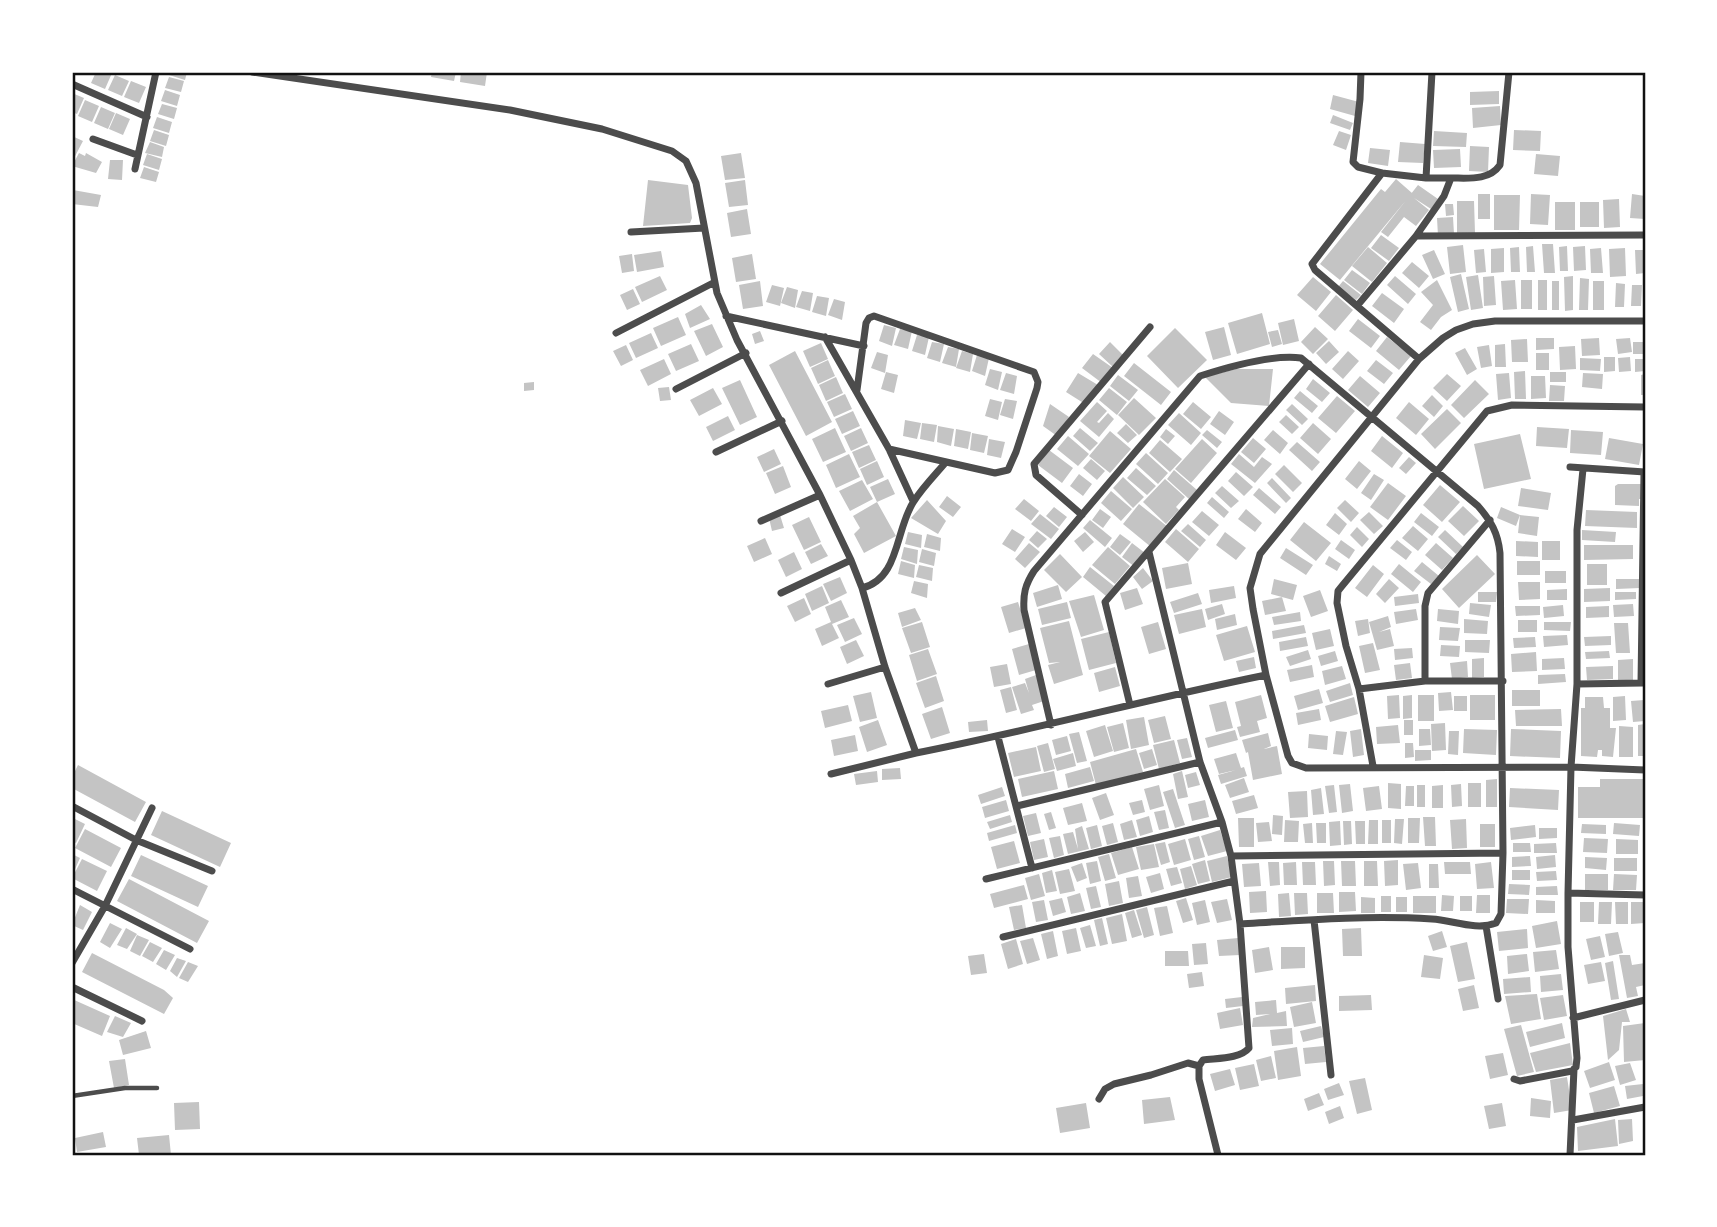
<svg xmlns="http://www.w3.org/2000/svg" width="1717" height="1227" viewBox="0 0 1717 1227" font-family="Quicksand,sans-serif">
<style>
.building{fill:#c4c4c4}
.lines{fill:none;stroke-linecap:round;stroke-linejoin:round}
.service{stroke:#4c4c4c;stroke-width:4.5}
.minor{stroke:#4c4c4c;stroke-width:7}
.neatline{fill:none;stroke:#111;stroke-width:2.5}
</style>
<rect width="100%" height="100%" fill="#fff"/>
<path class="building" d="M96,72L112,73L105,89L91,83Z
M170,72H187L185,80L169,75Z
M432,72H456L454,81L431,77Z
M461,72H487L485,86L460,82Z
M115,75L129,81L122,96L108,90Z
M169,77L184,81L181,92L165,88Z
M131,81L146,87L139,103L124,97Z
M165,90L180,95L177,106L161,101Z
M1499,91V104L1470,105V92Z
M72,93L84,98L77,114L72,112Z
M1333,95L1359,102L1355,116L1330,109Z
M85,100L99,106L92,122L78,116Z
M162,104L177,108L174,119L158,114Z
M1500,106L1501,125L1473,128L1472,108Z
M101,107L115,113L108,129L94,123Z
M116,113L130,119L123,135L109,129Z
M1333,115L1353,123L1350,130L1330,123Z
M157,117L172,122L169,133L153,128Z
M154,130L169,135L166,146L150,141Z
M1514,130L1541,131L1540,151L1513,150Z
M1339,131L1351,135L1346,150L1333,145Z
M1434,131L1467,133L1466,147L1433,146Z
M72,136L83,141L72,162Z
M150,142L164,147L162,157L145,153Z
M1400,142L1425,144L1423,163L1398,162Z
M1470,146L1489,147L1488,172L1469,171Z
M1370,148L1390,150L1388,166L1368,163Z
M1460,149L1461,167L1434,168L1433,150Z
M79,153L85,156L86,153L102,162L96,173L72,166Z
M741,153L745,178L725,180L721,156Z
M147,154L162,159L159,170L143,165Z
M1536,154L1560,156L1558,176L1534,174Z
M110,160H123L122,180L108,179Z
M144,167L159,172L156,182L140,178Z
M1396,179L1412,193L1340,280L1320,264L1381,189L1385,192Z
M648,180L688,185L692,218L690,223L643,226Z
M745,180L748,205L729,207L725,183Z
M1418,185L1438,199L1431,209L1414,198L1429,210L1416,226L1404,217L1388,237L1381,232Z
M73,190L101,195L98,207L72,204Z
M1478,194H1490V219H1478Z
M1531,194L1550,195L1548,225L1530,224Z
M1632,194L1645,196V219L1630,218Z
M1494,195H1520L1519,230H1494Z
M1619,199L1620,227L1604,228L1603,200Z
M1457,201H1474L1475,233L1457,234Z
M1555,202H1575V230H1555Z
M1580,202H1599V227H1580Z
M1445,204H1453L1454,215L1446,216Z
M747,209L751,234L731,237L727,213Z
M1453,217L1454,234L1438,236L1437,218Z
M1381,235L1399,248L1389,261L1371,248Z
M1542,244H1553L1555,273H1544Z
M1463,245L1466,272L1450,274L1447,247Z
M1533,246L1535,272H1527L1526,247Z
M1567,246L1568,271H1560L1559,247Z
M1585,246L1586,270L1574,271L1573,247Z
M1368,247L1387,263L1372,282L1352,266Z
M1519,247L1520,272H1511L1510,248Z
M1504,248V272L1491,273V249Z
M1601,248L1603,273H1591L1590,249Z
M1625,248L1626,276L1610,277L1609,249Z
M1484,249L1486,272L1476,273L1474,250Z
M1434,250L1445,274L1433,279L1422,255Z
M1635,250H1645V273L1636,274Z
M661,251L664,267L637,272L634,255Z
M632,254L634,271L622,273L619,256Z
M752,254L756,279L736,282L732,258Z
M1412,262L1429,276L1419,288L1402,273Z
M1352,270L1370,283L1362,294L1344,280Z
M1461,274L1469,309L1458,312L1450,277Z
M1478,275L1483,308L1471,310L1466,277Z
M660,276L667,290L642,302L635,287Z
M1395,276L1416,294L1408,304L1387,285Z
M1494,276L1496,305L1484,306L1483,277Z
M1573,276V310L1565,311L1564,277Z
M1313,277L1331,292L1316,311L1297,295Z
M1580,278L1589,279L1588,310H1579Z
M1437,280L1452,310L1441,317L1431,330L1420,322L1433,305L1421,292Z
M1515,280L1517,309L1503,310L1501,281Z
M1521,280H1532V309H1521Z
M1538,280H1547V310H1538Z
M760,281L763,306L743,309L739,285Z
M1343,281L1361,295L1356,300L1338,287Z
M1552,281H1559V310H1552Z
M1593,281H1604V310H1593Z
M1616,283L1625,284L1624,307H1615Z
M772,285L784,288L780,306L766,302Z
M1632,285H1642L1641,306H1631Z
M787,287L798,290L795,308L781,303Z
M633,289L640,304L627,310L620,295Z
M802,291L813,293L810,311L796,307Z
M1382,293L1404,309L1394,323L1372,306Z
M1336,295L1353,310L1335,331L1318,316Z
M817,296L829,298L826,316L812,312Z
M834,299L845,302L842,320L828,315Z
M701,305L710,319L690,328L685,314Z
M1262,313L1270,344L1237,354L1228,323Z
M678,317L686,335L661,346L653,328Z
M1294,319L1299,341L1283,345L1278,323Z
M1358,319L1380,336L1371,348L1349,331Z
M712,324L723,347L706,356L694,331Z
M884,325L896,328L892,346L879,341Z
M1224,327L1231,355L1213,360L1205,332Z
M1315,327L1328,339L1313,354L1301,342Z
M1175,328L1207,360L1178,388L1147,356Z
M900,329L912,331L908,349L894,345Z
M1278,330L1282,344L1272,347L1268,332Z
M760,331L764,341L755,344L752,334Z
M651,333L658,348L636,358L629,343Z
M917,335L929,337L925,355L912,351Z
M1387,337L1411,356L1399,370L1376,351Z
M1536,338H1554V349L1536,350Z
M1599,338L1600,355L1582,356L1581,339Z
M1630,338L1632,352L1618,354L1616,339Z
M1527,339L1528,362H1512L1511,340Z
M1329,341L1339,352L1326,364L1316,353Z
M932,342L944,344L940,362L927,358Z
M1110,342L1124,356L1113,367L1099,354Z
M1633,342H1645V354H1633Z
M821,343L828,359L810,367L803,351Z
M691,344L699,361L676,371L668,354Z
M1505,344L1506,367H1495V345Z
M626,345L633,360L621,366L613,351Z
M1489,345L1492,366L1481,368L1477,347Z
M1575,346L1576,369L1560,370L1559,347Z
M948,347L959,349L956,367L942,363Z
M1465,348L1477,369L1467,375L1455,353Z
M795,351L832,422L806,436L769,365Z
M962,351L973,354L970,372L956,368Z
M1348,351L1359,361L1343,379L1332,369Z
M877,352L888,355L885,373L871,368Z
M1536,353H1549V370H1536Z
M1093,354L1113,368L1102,383L1082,368Z
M977,355L989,358L985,376L972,371Z
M1604,357H1615V371L1604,372Z
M1630,357L1631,371L1619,372L1618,358Z
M1580,358L1601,359L1600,371L1580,370Z
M664,359L671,374L648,386L640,370Z
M1635,359H1645V371L1635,372Z
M828,360L835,376L818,384L811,368Z
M1376,360L1393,373L1384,384L1367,371Z
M1134,363L1171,392L1161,405L1124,376Z
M990,369L1002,372L998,390L985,385Z
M1236,369H1273L1269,406L1231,403L1205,377Z
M1525,371L1526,399H1515L1514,372Z
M886,372L898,375L894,393L881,389Z
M1550,372H1566V382H1550Z
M1006,373L1017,376L1014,394L1000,390Z
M1078,373L1098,385L1085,404L1066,392Z
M1509,373L1511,398L1498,400L1496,374Z
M1583,373L1603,374L1602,389L1582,387Z
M1447,374L1461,386L1447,401L1433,388Z
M1645,374V395H1641V375Z
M1118,375L1138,390L1129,401L1110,386Z
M1360,376L1380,393L1368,407L1348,390Z
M1531,376H1545L1546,398L1531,399Z
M836,377L843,393L826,401L819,385Z
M1313,379L1330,393L1322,402L1306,389Z
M740,380L757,417L740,425L722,388Z
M1475,380L1489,394L1464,418L1451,405Z
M534,382V390L524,391V383Z
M1550,385L1565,386L1564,401H1549Z
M669,387L671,400L660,401L658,388Z
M713,388L722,404L699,416L690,400Z
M1109,388L1127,402L1117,415L1099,400Z
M1300,391L1318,406L1312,413L1294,398Z
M845,394L852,409L834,417L827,402Z
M1432,395L1443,406L1434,417L1422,406Z
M1337,396L1355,411L1336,433L1318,418Z
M1134,398L1156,418L1139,435L1118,415Z
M990,399L1002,402L998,420L985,416Z
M1005,399L1017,401L1013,419L1000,415Z
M1097,402L1107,411L1097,422L1099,423L1108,413L1114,419L1099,437L1080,421Z
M1193,402L1211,417L1201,429L1183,414Z
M1409,402L1429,419L1416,435L1396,418Z
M1050,404L1069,417L1057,436L1043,426Z
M1292,404L1308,419L1302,425L1286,410Z
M1447,409L1461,423L1435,449L1421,434Z
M853,411L860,426L842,434L835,419Z
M1219,411L1234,422L1225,435L1210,424Z
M1179,413L1201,433L1191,445L1168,425Z
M1286,415L1299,427L1292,434L1279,422Z
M728,416L735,430L713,441L706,427Z
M905,420L921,423L917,439L903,436Z
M922,423L937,425L934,442L920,439Z
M1313,423L1331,439L1318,454L1300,438Z
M1126,424L1137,435L1128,443L1117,433Z
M938,426L954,429L951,446L937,442Z
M1537,427L1569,429L1567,448L1536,446Z
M835,428L846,452L823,462L812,439Z
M861,428L868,443L851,451L844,436Z
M1080,428L1098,443L1090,451L1073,436Z
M956,429L971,432L968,449L954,446Z
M1166,429L1175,436L1168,444L1160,437Z
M1207,430L1222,442L1217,448L1202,435Z
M1273,430L1288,443L1280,454L1264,440Z
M1571,430L1603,432L1601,455L1570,453Z
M1110,431L1131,449L1110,473L1089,456Z
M972,433L988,436L984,453L970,450Z
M1520,434L1531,479L1484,489L1474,444Z
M1068,436L1089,454L1078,466L1057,449Z
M1382,436L1403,453L1392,468L1371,451Z
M1253,438L1266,449L1254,463L1241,452Z
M1609,438L1643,444L1639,465L1605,459Z
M989,439L1005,442L1001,458L987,455Z
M1202,439L1217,453L1191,483L1175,469Z
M1160,440L1182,459L1170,472L1149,453Z
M1297,442L1320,462L1312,471L1289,450Z
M869,445L876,460L859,468L852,452Z
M774,449L781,464L764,472L757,457Z
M1049,450L1073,468L1062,483L1038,465Z
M1146,453L1168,473L1158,484L1136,464Z
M849,454L860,477L836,488L826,465Z
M1239,454L1254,467L1262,457L1272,464L1255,483L1231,464Z
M1409,457L1416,463L1406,474L1399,468Z
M1091,459L1105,471L1097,480L1083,468Z
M877,461L884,477L867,485L860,469Z
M1359,461L1371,471L1357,489L1345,479Z
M1284,465L1302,483L1293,492L1275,474Z
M783,466L791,487L775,494L766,473Z
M1136,468L1156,486L1147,495L1127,478Z
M1174,470L1197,490L1189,499L1167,479Z
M1236,472L1253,487L1244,496L1228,481Z
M1079,474L1092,484L1083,496L1070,486Z
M1374,474L1384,480L1371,500L1361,493Z
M1123,477L1144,497L1133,508L1113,488Z
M1272,478L1291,498L1286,503L1267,483Z
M888,479L895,494L877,502L896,536L864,553L854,534L860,528L853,516L877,502L870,487Z
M1165,479L1185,497L1176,507L1179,510L1166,524L1143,502Z
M862,480L873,499L850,511L839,491Z
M1388,483L1406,496L1388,520L1370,507Z
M1618,484H1641V499H1639V506L1615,505V486Z
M1440,485L1460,502L1442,522L1423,505Z
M1222,486L1239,501L1231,508L1215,493Z
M1259,488L1281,507L1275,514L1253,495Z
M1521,488L1551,493L1548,510L1518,506Z
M1111,491L1132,509L1121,521L1101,503Z
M947,496L961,507L953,517L939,507Z
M1212,497L1229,512L1224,518L1207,503Z
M1024,499L1039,511L1031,521L1015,509Z
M927,500L946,521L938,534L911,518Z
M1345,500L1359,513L1351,522L1337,508Z
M1139,504L1168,527L1151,547L1123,524Z
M1463,506L1479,521L1464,536L1448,521Z
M1054,507L1067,517L1059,527L1046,516Z
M1501,507L1520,515L1516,526L1497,518Z
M1100,509L1111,517L1103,528L1092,520Z
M1246,509L1262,523L1255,532L1238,519Z
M1586,510L1637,512V528L1585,526Z
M1202,511L1219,525L1209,536L1192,522Z
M1369,512L1383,526L1374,534L1360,520Z
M1335,513L1347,524L1339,535L1326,525Z
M1421,513L1439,527L1432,536L1414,522Z
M1040,514L1059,529L1051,539L1031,524Z
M780,515L784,528L772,531L769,518Z
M1520,515L1539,517L1537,536L1518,533Z
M809,517L821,542L804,550L792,525Z
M1090,520L1112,538L1105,547L1083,528Z
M1304,522L1331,543L1316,561L1290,540Z
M1188,524L1206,540L1200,547L1181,531Z
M1413,526L1428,539L1418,551L1402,538Z
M1357,527L1369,539L1362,547L1350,535Z
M1012,529L1025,537L1015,552L1002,544Z
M1176,529L1199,549L1188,562L1165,542Z
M1445,530L1463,547L1456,554L1438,537Z
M1582,530L1616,532L1615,542L1582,540Z
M1037,531L1047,539L1038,548L1029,540Z
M908,532L922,535L921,548L905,544Z
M1085,532L1094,542L1083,552L1074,541Z
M1225,532L1246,548L1236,560L1216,545Z
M927,534L941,538L940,551L924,547Z
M1120,534L1131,542L1120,555L1110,547Z
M765,538L772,554L754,562L747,546Z
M1341,540L1355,550L1349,559L1335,549Z
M1397,540L1412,552L1406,560L1390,548Z
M1516,541L1538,542V557L1516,556Z
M1542,541H1560V560H1542Z
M1029,543L1040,552L1025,568L1015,559Z
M1132,543L1145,553L1135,567L1122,557Z
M1436,543L1453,558L1442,570L1425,555Z
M821,544L828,556L811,564L805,552Z
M1584,545H1633V559L1584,560Z
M904,547L918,550L917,564L901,559Z
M1108,547L1130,566L1115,584L1092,565Z
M1286,548L1313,565L1306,575L1280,558Z
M922,549L936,553L934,566L919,562Z
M794,552L802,569L786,577L778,560Z
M1060,554L1082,577L1066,592L1044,570Z
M1477,555L1495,574L1459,608L1442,589Z
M1329,556L1341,564L1337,571L1325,564Z
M901,561L915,565L914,578L898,574Z
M1517,561H1540V575H1517Z
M1422,562L1439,576L1431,584L1414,571Z
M1188,563L1192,584L1166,589L1162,568Z
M1399,564L1421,582L1413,592L1391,574Z
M1587,564H1607V585H1587Z
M919,565L933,568L932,581L916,577Z
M1373,565L1384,574L1367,597L1355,588Z
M1090,567L1114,586L1106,596L1083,577Z
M1143,568L1153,581L1142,589L1133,577Z
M1545,571H1566V583H1545Z
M840,577L847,593L831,601L823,584Z
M1274,579L1297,585L1293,600L1271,594Z
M1389,579L1399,588L1385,603L1376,594Z
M1616,579H1640V588L1616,589Z
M914,581L928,584L927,598L911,593Z
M1518,582H1540V599L1519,600Z
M1058,585L1062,599L1037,607L1033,593Z
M822,586L829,603L812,611L805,594Z
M1234,586L1236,598L1211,603L1209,590Z
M1137,588L1143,604L1125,610L1120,593Z
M1610,588V601L1584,602V589Z
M1567,589V600H1547V590Z
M1320,590L1328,611L1311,617L1303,596Z
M1478,592H1497L1496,602H1478Z
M1615,592H1636V599L1615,600Z
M1198,593L1202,604L1174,613L1170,602Z
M1418,594L1419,603L1395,606L1394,597Z
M1094,595L1104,630L1081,637L1069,601Z
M1282,597L1286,611L1265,615L1262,601Z
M804,598L811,614L795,622L787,606Z
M841,600L849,617L832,624L839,638L822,646L815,629L831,622L825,607Z
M1018,602L1026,628L1009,633L1001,607Z
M1067,602L1071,618L1042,625L1038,609Z
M1470,603L1491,605L1489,617L1469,614Z
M1222,604L1225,614L1208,620L1205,609Z
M1633,604L1634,616L1614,617L1613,605Z
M1563,605L1564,616L1544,618L1543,607Z
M1515,606H1540V615L1516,616Z
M1609,606V617L1586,618V607Z
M915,608L921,620L902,627L898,613Z
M1202,609L1206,627L1179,634L1174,615Z
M1416,609L1418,620L1396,624L1394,612Z
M1438,609L1459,611L1458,624L1437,621Z
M1300,612L1301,621L1274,625L1272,617Z
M1235,614L1237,625L1217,630L1215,619Z
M1388,616L1391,627L1379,632L1390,629L1394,646L1377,650L1369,622Z
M854,618L862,634L845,642L837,625Z
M1368,619L1370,633L1358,636L1355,621Z
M1464,619L1488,621L1487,634L1464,633Z
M1518,620H1537V632H1518Z
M1069,621L1083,675L1054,684L1048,665L1060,662L1049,663L1040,628Z
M922,622L930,647L911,653L902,628Z
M1158,622L1166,649L1149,654L1141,627Z
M1544,622H1571L1570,631L1544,630Z
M1614,623H1628L1630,653H1616Z
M1304,625L1306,633L1273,639L1272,631Z
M1247,626L1255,652L1224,661L1216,635Z
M1440,627L1460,628L1458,641L1439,640Z
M1330,629L1334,646L1316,650L1312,633Z
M1109,632L1116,663L1089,670L1081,639Z
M1567,635L1568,645L1544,647L1543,636Z
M1611,636V645L1585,646L1584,637Z
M1306,637L1308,646L1280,651L1279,642Z
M1535,637L1536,647L1514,648L1513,638Z
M856,640L864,656L847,664L840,647Z
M1465,640H1490L1489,653L1465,652Z
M1373,643L1380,670L1365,673L1359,646Z
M1029,644L1036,670L1019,675L1012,649Z
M1441,645L1460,646L1459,657L1440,656Z
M1412,648L1413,658L1395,660L1394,649Z
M928,649L937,674L917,681L909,655Z
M1308,650L1311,659L1290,666L1286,657Z
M1335,651L1338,661L1321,666L1318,656Z
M1609,651L1610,658L1586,659L1585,652Z
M1536,652L1537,671L1512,672L1511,654Z
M1254,657L1256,668L1239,672L1236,661Z
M1484,658V677L1472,678V659Z
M1564,658L1565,669L1542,670V659Z
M1633,659V680H1618V660Z
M1467,661L1468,677L1452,679L1450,663Z
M1410,663L1412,678L1396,680L1394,665Z
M1007,664L1011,684L994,687L990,667Z
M1312,665L1314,677L1290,682L1287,670Z
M1342,666L1346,679L1325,685L1322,671Z
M1613,666V679L1587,680L1586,667Z
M1115,667L1120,686L1099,692L1094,673Z
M1565,674L1566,682L1538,684V675Z
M1036,675L1044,701L1032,705L1034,710L1021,714L1012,687L1025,683L1029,693L1025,679Z
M936,676L944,701L925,708L916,683Z
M1350,683L1353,695L1330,702L1326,691Z
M1011,687L1017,710L1006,713L1000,690Z
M1319,689L1323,703L1298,710L1294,696Z
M1512,690H1540V706H1512Z
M871,692L877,718L860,722L853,696Z
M1451,692L1453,710L1439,711L1438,693Z
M1261,695L1267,718L1257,721L1260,732L1240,737L1237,727L1241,726L1235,702Z
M1399,695L1400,718L1388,719L1387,696Z
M1412,695V718L1403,719V696Z
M1418,695H1434V721H1418Z
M1470,695H1495V720H1470Z
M1454,696H1467V711H1454Z
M1625,696L1626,720L1613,721V697Z
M1354,697L1358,714L1330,722L1325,706Z
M1585,697H1603L1604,708H1610V728H1616L1613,757L1602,756V750H1598L1597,757L1581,756V708H1585Z
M1644,700L1645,721L1633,722L1631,701Z
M1226,701L1233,728L1216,732L1209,705Z
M848,705L852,721L825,728L821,711Z
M942,707L950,733L931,739L922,714Z
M1319,709L1321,720L1298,725L1296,713Z
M1561,709L1562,726H1516L1515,710Z
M1165,716L1171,739L1154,743L1148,720Z
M1144,717L1149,745L1131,749L1126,720Z
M878,720L887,745L867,752L859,727Z
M987,720L988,731L969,732L968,722Z
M1404,720H1413V735H1404Z
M1123,723L1129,748L1114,752L1107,727Z
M1445,723L1446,750L1432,751L1431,724Z
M1645,724V756H1638V725Z
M1105,725L1113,751L1094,757L1086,731Z
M1398,725L1400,743L1377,744L1376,727Z
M1619,726L1633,727V757H1619Z
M1361,729L1364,755L1353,757L1350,731Z
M1419,729H1430L1431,745L1419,746Z
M1464,729L1497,730L1496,755L1463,753Z
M1511,729L1561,731L1560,758L1510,756Z
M1235,730L1238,740L1208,748L1205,738Z
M1336,731L1347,732L1343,755L1333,754Z
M1449,731H1459L1458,755L1448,754Z
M1079,732L1087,761L1077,763L1069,734Z
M1268,733L1271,746L1264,749L1277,746L1282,774L1253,780L1248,752L1246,753L1242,740Z
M1309,734L1328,736L1327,750L1308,748Z
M855,735L858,751L834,756L831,740Z
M1067,736L1071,751L1056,755L1052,740Z
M1187,738L1192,757L1182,759L1177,740Z
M1174,740L1180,763L1159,769L1153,745Z
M1048,743L1055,769L1044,772L1037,746Z
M1405,743H1413L1414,757L1405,758Z
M1036,747L1041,771L1014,777L1008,753Z
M1136,749L1143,772L1096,785L1090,762Z
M1152,749L1157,765L1144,769L1139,753Z
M1415,750H1431V760L1415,761Z
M1073,753L1076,766L1057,771L1053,759Z
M1236,753L1241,768L1244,767L1247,776L1221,784L1218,775L1236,770L1219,774L1214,759Z
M78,765L146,802L135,822L72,788V777Z
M1090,767L1094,781L1068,788L1065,774Z
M900,768L901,779L882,780V769Z
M877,771L878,782L856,785L854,774Z
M1054,771L1058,789L1022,797L1018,779Z
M1182,771L1188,797L1178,799L1173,774Z
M1196,772L1200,785L1188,788L1185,775Z
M1244,778L1249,792L1230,798L1225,785Z
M1497,779V807H1486V780Z
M1600,779H1645V818H1578V787H1600Z
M1388,783L1401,784V809L1388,808Z
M1468,783H1481V807H1468Z
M1350,784L1353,811L1342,813L1339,785Z
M1461,784L1462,806L1452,807L1451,785Z
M1159,785L1164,806L1150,810L1144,789Z
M1334,785L1337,812L1329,813L1325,786Z
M1417,785H1425V807H1417Z
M1443,785V808H1432V786Z
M1379,786L1382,809L1366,811L1363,788Z
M1406,786H1414V806H1405Z
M1002,787L1005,796L981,804L978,795Z
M1321,788L1324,814L1313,815L1311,790Z
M1510,788L1559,790L1558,810L1509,807Z
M1173,789L1185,825L1175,828L1163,792Z
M1307,791L1308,817L1290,818L1288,792Z
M1106,793L1114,815L1100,820L1092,798Z
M1254,795L1258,808L1236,814L1232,801Z
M1006,800L1009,811L985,818L982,807Z
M1142,800L1145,812L1133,815L1129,803Z
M1205,800L1209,817L1192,821L1188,804Z
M1082,803L1087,821L1068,825L1063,808Z
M1165,810L1169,828L1159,830L1154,812Z
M162,811L231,843L220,867L151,835Z
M1051,812L1056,828L1049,830L1044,814Z
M1036,813L1041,833L1028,836L1023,816Z
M1010,815L1012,822L990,829L987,822Z
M1273,815L1283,816L1282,835L1272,834Z
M1149,816L1153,832L1140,836L1136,820Z
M1423,817H1435L1436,846H1425Z
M73,818L85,824L76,843L72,841Z
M1238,818H1254V847H1239Z
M1408,818H1420L1419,843H1408Z
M1395,819H1404L1402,844L1394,843Z
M1466,819L1467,848L1452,849L1450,820Z
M1132,820L1137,837L1124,840L1120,824Z
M1285,820L1299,821L1298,842H1284Z
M1369,820H1378V844H1368Z
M1382,820H1391V843H1382Z
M1340,821L1341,845L1330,846L1329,822Z
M1343,821H1351L1352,844L1344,845Z
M1355,821H1365V844H1356Z
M1269,822L1272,841L1258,842L1256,823Z
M1113,823L1118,842L1107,845L1102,826Z
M1312,823L1313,843H1305L1303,824Z
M1316,823H1326V843H1317Z
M1614,823L1640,825L1639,836L1613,834Z
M1480,824H1495V847H1480Z
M1582,824L1606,825V834L1581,833Z
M1015,825L1017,833L989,841L987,833Z
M1097,825L1102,846L1091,849L1086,828Z
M1535,825L1536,837L1511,840L1510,828Z
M1082,826L1089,849L1068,854L1063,834L1073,832L1078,849L1075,829Z
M1539,828H1557V838L1539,839Z
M85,829L121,848L111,867L75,848Z
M1220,830L1227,851L1208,856L1201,836Z
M1060,836L1064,855L1054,858L1049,838Z
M1199,836L1205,857L1194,860L1188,839Z
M1584,838L1608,839L1607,853L1583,852Z
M1044,839L1048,857L1034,860L1030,842Z
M1185,839L1191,860L1174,865L1168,844Z
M1616,839L1638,840V854H1616Z
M1014,841L1020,863L997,869L991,847Z
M1165,842L1170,862L1161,865L1155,844Z
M1513,843H1530L1531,852H1513Z
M1556,843L1557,853H1534V844Z
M1154,844L1159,867L1141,870L1136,847Z
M1132,847L1139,869L1118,875L1111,853Z
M72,854L80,858L72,876Z
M1109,854L1116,878L1105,881L1098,857Z
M141,855L208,886L198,907L131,876Z
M1555,855L1556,867L1537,869L1536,857Z
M1227,856L1232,877L1212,882L1207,861Z
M1530,856L1531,866L1512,867V857Z
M1585,857L1607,858L1606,870L1585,868Z
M1614,858H1637V871H1614Z
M82,859L107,871L97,891L72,878Z
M1205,860L1210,881L1198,884L1192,864Z
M1398,860V885L1385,886L1384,861Z
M1097,861L1101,881L1090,884L1086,863Z
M1323,861H1334L1335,885L1324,886Z
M1341,861H1355L1356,886H1342Z
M1364,861H1377L1378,886H1364Z
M1268,862H1279L1280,885L1270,886Z
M1296,862L1297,885H1284L1283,863Z
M1302,862H1315L1316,885H1303Z
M1444,862H1470L1471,874H1445Z
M1491,862L1494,888L1477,889L1475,864Z
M1082,863L1087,878L1077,882L1071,867Z
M1259,863L1261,886L1244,887L1242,864Z
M1418,863L1421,888L1406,890L1403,864Z
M1429,864H1438L1439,888H1429Z
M1191,866L1197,885L1185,889L1180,869Z
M1177,867L1182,883L1171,886L1166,869Z
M1069,869L1075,891L1060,894L1055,872Z
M1052,870L1057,891L1046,893L1042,873Z
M1512,870H1530V880H1512Z
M1556,871L1557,880L1537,881L1536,872Z
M1160,873L1164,889L1151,893L1146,877Z
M1039,874L1045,896L1031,900L1025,878Z
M1585,874H1608V890H1585Z
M1614,874L1637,875L1636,890H1613Z
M1138,876L1142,896L1129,898L1126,878Z
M129,879L209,921L197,943L117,901Z
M1119,881L1123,903L1109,906L1105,884Z
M1509,884L1530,885L1529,895L1508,894Z
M1024,885L1028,899L994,908L990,894Z
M1096,886L1101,907L1091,909L1086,888Z
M1557,886L1558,895H1536V887Z
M1266,891L1267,912L1250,913L1249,892Z
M1339,892H1355L1356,911L1339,912Z
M1080,893L1085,911L1071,914L1067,897Z
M1289,893L1291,916L1279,917L1278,894Z
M1294,893H1307L1308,914L1295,915Z
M1317,893H1333L1334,913H1317Z
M1442,895L1454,896L1453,911H1441Z
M1477,895H1490V913H1476Z
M1381,896H1391V912H1381Z
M1413,896H1436V913H1413Z
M1460,896H1472V911H1460Z
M1361,897L1375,898V913H1361Z
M1396,897H1407V912H1396Z
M1062,898L1066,912L1053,916L1049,901Z
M1186,898L1193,920L1183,923L1176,901Z
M1227,899L1232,920L1217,923L1211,902Z
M1507,899H1529L1528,914L1506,913Z
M1044,900L1048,920L1036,922L1032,902Z
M1205,900L1210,922L1197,925L1192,903Z
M1536,900L1555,901V913H1536Z
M1580,902H1594V922H1580Z
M1599,902H1612L1611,924H1598Z
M1615,902H1628V924H1616Z
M1631,902H1645V923L1631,924Z
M80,905L92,912L83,930L72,925Z
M1022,905L1026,928L1014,930L1009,907Z
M1167,906L1173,933L1160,936L1154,908Z
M1147,907L1154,935L1144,938L1136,910Z
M1134,910L1142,935L1132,938L1125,913Z
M1122,914L1127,941L1112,944L1106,918Z
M1102,918L1108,944L1100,946L1094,920Z
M1557,921L1561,944L1536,948L1532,926Z
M110,923L122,929L110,948L100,942Z
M1090,925L1096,946L1086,948L1080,928Z
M126,928L137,934L127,949L117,945Z
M1076,928L1081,951L1067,954L1062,931Z
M1361,928L1362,956H1343L1342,929Z
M1527,929L1528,948L1499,951L1497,932Z
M1053,931L1058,956L1047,959L1041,934Z
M1442,931L1447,947L1433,951L1428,936Z
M1618,932L1623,953L1609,956L1605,934Z
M137,935L149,940L140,956L130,951Z
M1600,936L1605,957L1591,960L1586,939Z
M1033,938L1040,960L1027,964L1020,941Z
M1238,938L1240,955L1219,956L1217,940Z
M1016,939L1023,964L1008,969L1001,944Z
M150,942L162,948L153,962L142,956Z
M1467,942L1475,979L1458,982L1450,946Z
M1206,943L1208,964L1194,965L1192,944Z
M1269,947L1273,970L1255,973L1252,950Z
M1281,947H1305V968L1281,969Z
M164,950L175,955L166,970L156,964Z
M1556,950L1559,969L1535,972L1533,952Z
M1165,951H1188L1189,966H1165Z
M92,953L164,990L173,998L164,1014L82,972Z
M984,954L987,973L971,975L968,956Z
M1527,954L1529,971L1508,974L1507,956Z
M1424,955L1443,958L1440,979L1421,977Z
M1619,955H1630L1632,965L1645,963V985L1636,987L1638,996L1627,998Z
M177,958L186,961L177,977L170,971Z
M1613,961L1619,999L1611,1000L1605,963Z
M188,962L198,966L188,982L179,978Z
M1601,962L1605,981L1588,984L1584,965Z
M1202,972L1204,986L1189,988L1187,974Z
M1561,974L1563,990L1541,992L1540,976Z
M1530,977L1531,992L1504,994L1503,979Z
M1315,985L1316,1001L1286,1004L1285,988Z
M1474,985L1479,1008L1463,1011L1458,989Z
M1537,994L1541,1019L1511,1024L1505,996Z
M1371,995L1372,1010L1339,1011V996Z
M1563,995L1567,1016L1544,1020L1540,998Z
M1242,997L1243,1006L1226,1008L1225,999Z
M72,999L110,1016L102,1036L72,1023Z
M1276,1000L1277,1013L1286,1011L1287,1026L1252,1027L1253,1018L1270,1014L1256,1015L1255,1002Z
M1312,1002L1316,1023L1294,1027L1290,1007Z
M1240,1008L1243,1025L1220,1029L1217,1013Z
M1626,1009L1630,1022H1622L1619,1050L1608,1060L1603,1016Z
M115,1016L131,1023L123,1037L107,1032Z
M1562,1023L1565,1038L1530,1047L1526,1032Z
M1645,1023V1060L1624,1062L1623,1026Z
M1521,1025L1534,1072L1517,1076L1504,1029Z
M1321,1026L1324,1037L1303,1042L1300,1031Z
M1292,1028L1293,1044L1272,1046L1270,1030Z
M146,1031L151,1048L123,1055L119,1040Z
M1570,1043L1573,1065L1536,1072L1530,1053Z
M1324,1046L1326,1062L1305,1064L1303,1048Z
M1297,1047L1301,1076L1278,1080L1274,1051Z
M1503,1053L1508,1075L1490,1079L1485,1056Z
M1271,1056L1276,1078L1261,1081L1256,1060Z
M125,1059L129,1085L114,1088L109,1061Z
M1609,1062L1615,1080L1590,1088L1584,1071Z
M1630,1063L1636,1080L1620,1085L1615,1066Z
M1254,1064L1259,1086L1240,1090L1235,1068Z
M1230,1069L1235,1085L1215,1091L1210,1074Z
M1567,1077L1572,1110L1554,1113L1550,1080Z
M1365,1078L1372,1110L1357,1114L1349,1081Z
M1339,1083L1344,1095L1328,1100L1324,1089Z
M1643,1084V1096L1627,1099L1625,1086Z
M1614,1086L1620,1106L1594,1113L1589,1093Z
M1319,1093L1324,1105L1308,1111L1304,1099Z
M1170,1097L1175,1120L1144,1124L1142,1100Z
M1531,1098L1551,1101L1550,1118L1530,1116Z
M199,1102L200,1129L175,1130L174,1103Z
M1086,1103L1090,1128L1060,1133L1056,1108Z
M1502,1103L1506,1126L1489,1129L1484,1106Z
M1340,1106L1344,1118L1329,1124L1325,1112Z
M1615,1119L1618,1146L1578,1151L1577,1127Z
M1632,1119L1633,1141L1619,1144L1618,1120Z
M103,1132L106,1147L77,1152L75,1138Z
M169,1135L171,1155H139L137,1138Z"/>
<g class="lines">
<path class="service" d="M72,1096L125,1088H157"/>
<path class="minor" d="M252,72L510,110L602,129L672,151L686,161L696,183L717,293L737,340L820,495L851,560L862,588L885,667L916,753C1033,730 1148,699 1266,675
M1361,72L1360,99L1353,162L1358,167L1382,173
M72,84L147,117
M93,139L137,155
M135,169L156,72
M1426,178L1432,72
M1451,178C1468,178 1489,181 1500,165L1509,72
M631,232L704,228
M1357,306L1315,270L1312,264L1382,173L1426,178H1451L1444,196L1416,236
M726,316L864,346
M1645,321H1495L1473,324L1456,330L1443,338L1419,359L1260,554L1250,588L1253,609L1266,675L1288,756L1292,763L1306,768L1571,767L1645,770
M616,333L713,283
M825,337L889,449L913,501
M1419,359L1357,306L1416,236L1645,235
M676,389L746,353
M857,390L866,323L869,318L874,316L1034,372L1038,382L1037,388L1016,452L1008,470L995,473L889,449
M716,452L782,421
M1570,467L1645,472
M1082,515L1036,475L1034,464L1150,327
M1490,520L1428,593L1425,606V681H1503
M761,521L820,495
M1149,552L1200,762L1222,822L1231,856L1240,924L1249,1048C1240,1059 1217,1058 1203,1060L1199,1066V1079L1218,1155
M862,588C900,579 895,529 914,501C923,487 935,475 946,462
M781,593L851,560
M1641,683L1644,472
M828,684L885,667
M1577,684L1643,683
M1359,689L1425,681
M1130,705L1105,602L1309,364
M1051,725L1024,610C1023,594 1025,585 1034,571L1200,376C1228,367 1273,354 1301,358L1478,506C1491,521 1498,533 1500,553L1503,853L1501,914L1496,923C1476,931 1452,920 1432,919C1368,915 1304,920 1240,924
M998,737L1032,868
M1373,766L1359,689L1346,646L1337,603L1338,591L1342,586L1487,411L1512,405L1645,407
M831,774L916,753
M72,806L136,840L212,871
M1017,806L1200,762
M1231,856L1503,853
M986,879L1222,822
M72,889L190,949
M1568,893L1645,895
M1314,920L1331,1075
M1486,926L1498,999
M1003,937L1234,881
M72,963L105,906L152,808
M72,987L142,1021
M1573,1018L1645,1000
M1514,1079L1520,1081L1572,1071L1576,1067L1577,1058L1568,947V893L1571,767L1577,684V530L1583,469
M1099,1099L1105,1089L1114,1084L1151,1075L1188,1063L1199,1066
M1573,1120L1645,1107
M1570,1155L1574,1069"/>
</g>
<rect width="1717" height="1227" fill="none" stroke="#ffffff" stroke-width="147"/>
<rect x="74" y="74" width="1570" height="1080" class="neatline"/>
</svg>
